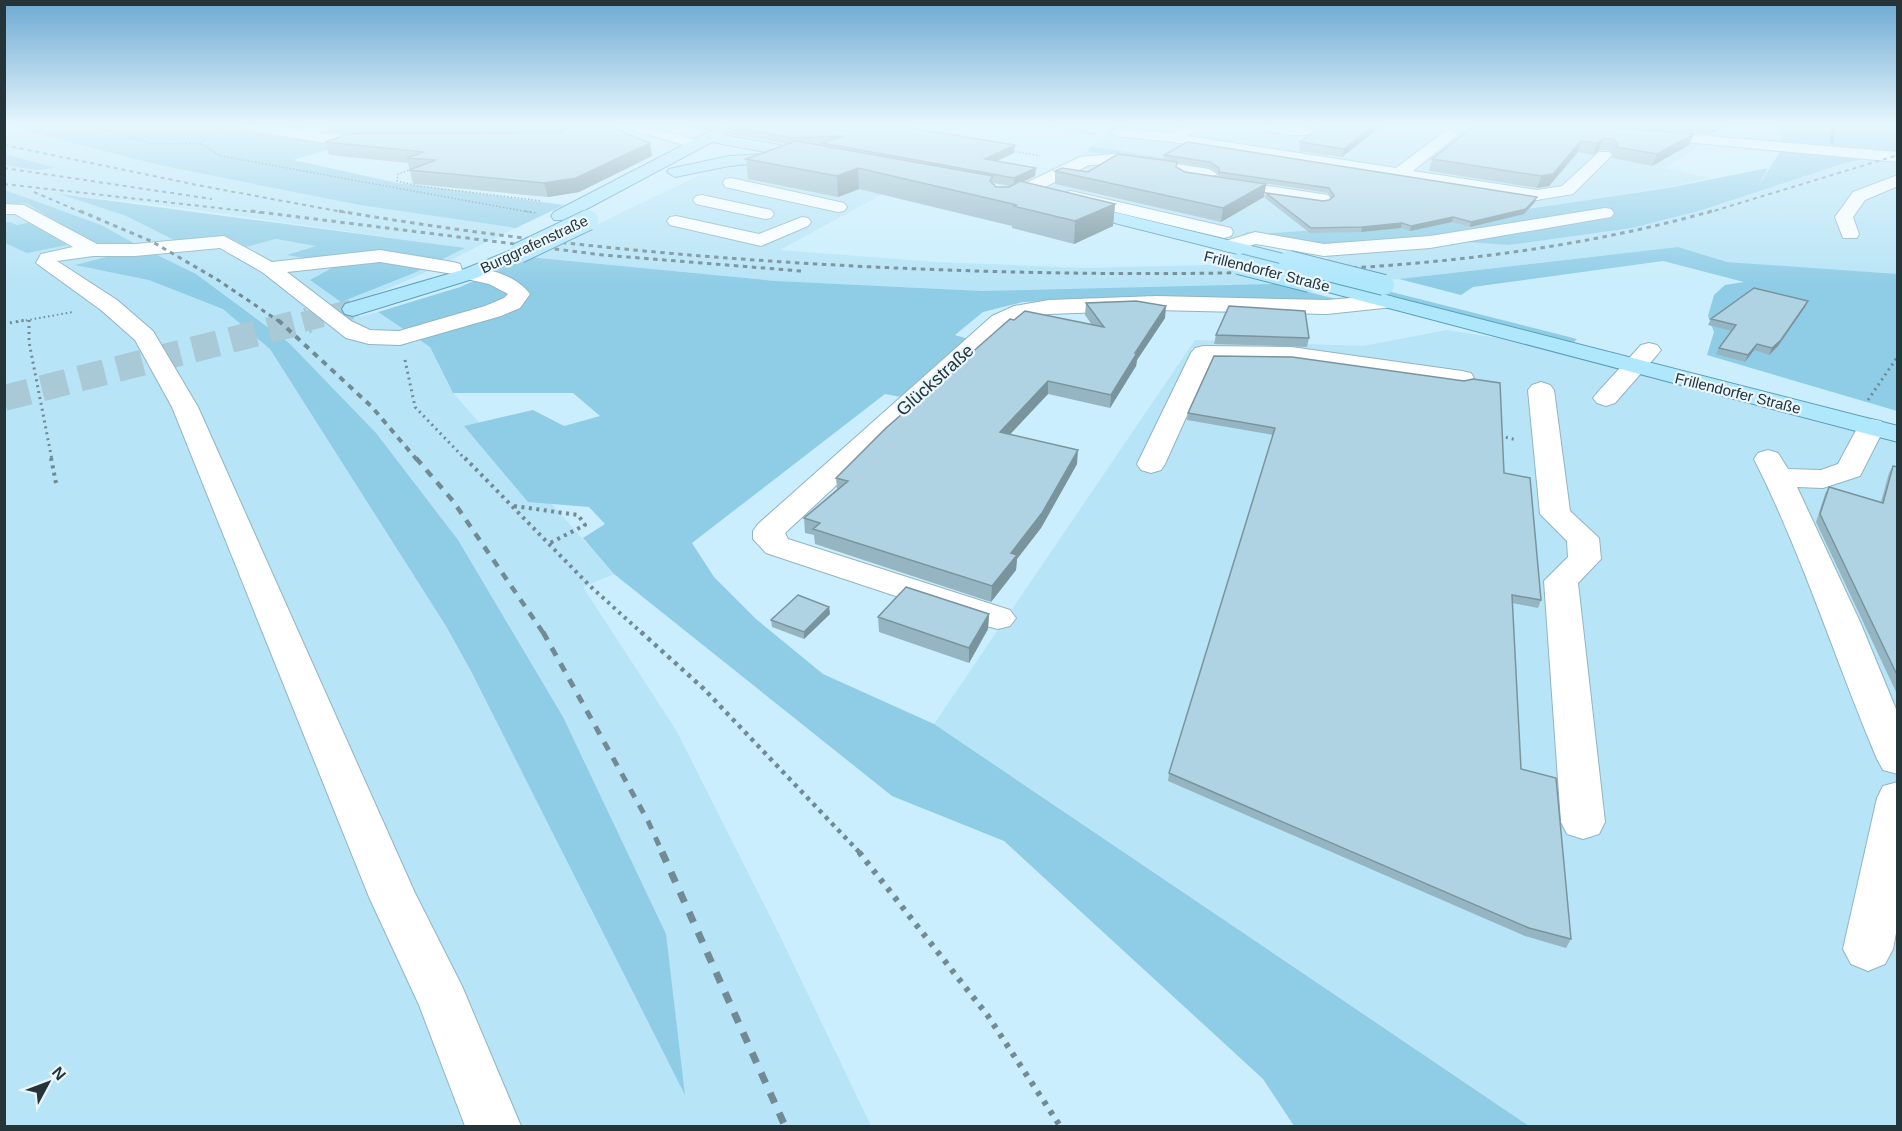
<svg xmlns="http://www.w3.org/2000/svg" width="1902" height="1131" viewBox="0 0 1902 1131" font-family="Arial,sans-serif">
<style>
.built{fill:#b7e4f6;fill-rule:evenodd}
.green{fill:#8fcde6}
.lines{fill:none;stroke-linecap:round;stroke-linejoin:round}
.stream{fill:#5598b2;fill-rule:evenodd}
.major-tunnel-far1{stroke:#a9c9d6;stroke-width:20;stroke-dasharray:20 10;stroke-linecap:butt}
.major-tunnel{stroke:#a9c9d6;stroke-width:26;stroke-dasharray:26 13;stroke-linecap:butt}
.minor-casing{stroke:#91b4c3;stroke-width:2}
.major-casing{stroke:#5c9eb7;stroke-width:2}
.path-far5{stroke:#718a94;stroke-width:1.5;stroke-dasharray:1.5 2;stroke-linecap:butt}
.path-far4{stroke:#718a94;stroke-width:2;stroke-dasharray:1.5 3;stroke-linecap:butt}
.path-far3{stroke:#718a94;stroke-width:3;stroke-dasharray:2 4;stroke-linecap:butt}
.path-far2{stroke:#718a94;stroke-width:4;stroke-dasharray:3 4.5;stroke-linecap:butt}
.path-far1{stroke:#718a94;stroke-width:4.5;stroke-dasharray:4 5;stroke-linecap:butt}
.path{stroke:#718a94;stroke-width:6;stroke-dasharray:4.5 7;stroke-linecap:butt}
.minor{fill:#fff;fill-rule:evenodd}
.major{fill:#afe7fd;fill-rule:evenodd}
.rail-far5{stroke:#718a94;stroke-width:2;stroke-dasharray:4 4;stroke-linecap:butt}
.rail-far4{stroke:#718a94;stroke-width:3;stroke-dasharray:4.5 4.5;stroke-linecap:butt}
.rail-far3{stroke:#718a94;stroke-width:4;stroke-dasharray:6 6;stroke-linecap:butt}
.rail-far2{stroke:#718a94;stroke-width:4.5;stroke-dasharray:8 8;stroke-linecap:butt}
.rail-far1{stroke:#718a94;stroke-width:5;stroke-dasharray:9 9;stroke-linecap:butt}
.rail{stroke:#718a94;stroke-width:7;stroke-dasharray:11 11;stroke-linecap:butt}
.major-bridge-casing{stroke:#5c9eb7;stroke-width:22;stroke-linecap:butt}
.major-bridge{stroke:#afe7fd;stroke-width:20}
.wall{fill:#96b5c2;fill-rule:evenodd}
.shaded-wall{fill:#7a949e}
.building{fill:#afd3e2;stroke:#7a949e;stroke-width:1.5}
.labels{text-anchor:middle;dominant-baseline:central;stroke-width:4.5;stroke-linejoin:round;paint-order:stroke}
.far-street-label{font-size:15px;fill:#253439;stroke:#e9f7fd}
.street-label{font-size:18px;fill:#253439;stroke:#e9f7fd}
</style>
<rect width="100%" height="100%" fill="#caeefd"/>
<path class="built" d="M5,126H76L542,215L420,275L346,306L360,317L378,312L430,347L453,393L614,574L583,587L676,730L780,936L871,1126H5ZM64,194L153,204L464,248L289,255L317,246L306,243L276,239L246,247L236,241L223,238L178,242L126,216Z
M1122,126H1504L1703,144L1664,168L1709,178L1666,188L1520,210L1435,202L1091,146Z
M1623,126H1781V143L1627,130Z
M1087,151L1329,192L1374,199L1318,230L1256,234L1247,232L1235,239L1103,207L1001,189L1028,180Z
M1897,152V275L1727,262L1678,247L1399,279L1156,297L1023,302L983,291L776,281L529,257L700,175L721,166L747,163L901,184L780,250L935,262L1085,268L1330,262L1323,252L1465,242L1509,245L1632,228L1699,211L1845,163Z
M1447,330L1573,350L1897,434V1126H1529L934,724L1195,340L1363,346Z"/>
<path class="green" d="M8,126H260L297,133L295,138L339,146L293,160L398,183L564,205L516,228L360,205L159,165Z
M1781,126H1897V152L1781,143Z
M1091,146L1435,202L1520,210L1668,188L1768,168L1758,187L1781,150L1869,158L1845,163L1699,211L1632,228L1509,245L1465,242L1323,252L1235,239L1247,232L1256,234L1381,226L1329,192L1087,151Z
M4,154H5L56,168L34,170L5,165Z
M5,190L101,225L139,246H104L80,236L26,203L5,204Z
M60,194L465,248L414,273L341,302L310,280L339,264L287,255L316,246L276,239L246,247L236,241L223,238L178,242L126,216Z
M10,222L17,225L32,222L72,244L27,253L5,243L4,223Z
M1678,247L1727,262L1897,274V411L1707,355L1714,332L1708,316L1714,295L1725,285L1744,282L1663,261L1473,287L1461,295L1399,279Z
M151,252L196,274L289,343L376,433L458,540L563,717L666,934L685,1095L471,671L446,626L270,349L223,309L149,280L75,265L118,254Z
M529,257L776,281L983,291L1277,284L1336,299L1321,302L1156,297L1023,302L983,312L955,335L968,339L901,397L885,394L692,543L714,577L756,619L823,674L934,724L1529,1126H1294L1263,1079L1004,841L892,796L614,574L583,538L605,524L589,507L528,502L464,426L533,410L564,426L600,416L573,393H453L430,347L378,312L460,287Z
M1356,283L1577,339L1572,344L1343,285Z"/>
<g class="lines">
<path class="stream" d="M1831,126H1835L1834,143L1832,144L1830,143Z"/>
<path class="major-tunnel-far1" d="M303,322L353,309"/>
<path class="major-tunnel" d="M4,398L309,320"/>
<g class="minor-casing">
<path id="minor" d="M240,126H277L301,129L312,126H334L332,129L316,133L374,138L381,142L374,146L332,144L247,130Z
M627,126H648L702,142L704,145L697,149L629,129Z
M1186,126H1203L1188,136L1396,168L1445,131L1450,130L1457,134L1455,137L1413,171L1537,190L1562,186L1599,152H1609L1612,155L1573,194L1537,200L1173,142L1116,136L1109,132L1116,128L1171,133Z
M1260,126H1292L1312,129L1314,132C1307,139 1267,133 1260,126Z
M1648,131L1898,152V162L1643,138L1641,135L1643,132Z
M1113,154L1209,169L1217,174L1209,179L1113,164L1089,165L1007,206H995L992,202L995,198L1080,157Z
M1898,175V186L1865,200L1853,217L1859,234L1857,238H1843L1835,217L1853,192Z
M731,178L844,203L847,207L844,211L838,212L725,187L723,183L725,179Z
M1220,179L1322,194L1328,195L1331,199L1328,203L1322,204L1214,188L1212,184Z
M1071,191L1231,228L1233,232L1231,236L1224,238L1065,200L1062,196L1065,192Z
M702,195L771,210L774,214L771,218L765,219L696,204L693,200L696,196Z
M4,204L24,205L97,244H135L224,236L272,262L380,250L453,262L460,264L462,270C483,264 517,276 530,294L520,308L501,316L400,345L369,344L346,338L262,272L220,248L135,256H93L57,261L117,300L153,331L198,407L415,893L462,986L521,1126H465L419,1005L369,897L172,407L135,340L101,310L36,263L41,254L73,247L15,214H4ZM380,262L453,274L460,272L462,278L489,284L508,294L504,298L485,306L399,331L370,330L351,321L287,272Z
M1605,208L1611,209L1614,213L1611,217L1430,248L1324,256L1256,244L1229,252L1222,250L1219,246L1222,242L1255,232L1324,244L1430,236Z
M676,216L759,234L802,217L808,218L811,222L808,226L761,246L670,225L667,221L670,217Z
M1385,295L1393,297L1396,302L1393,307L1327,314L1156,310L1049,314L1027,317L1008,326L785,533L788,539L1010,610L1016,618L1010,626L998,629L986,626L766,553L753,539V531L758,524L992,316L1014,306L1049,300L1156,296L1327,300Z
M1649,343L1657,345L1661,350L1657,355L1615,403L1606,406L1597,403L1593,398L1597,393L1641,345Z
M1203,346L1291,347L1462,371L1471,373L1474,378L1471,383L1462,385L1291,361L1212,360L1165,464L1161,470L1151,473L1141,470L1137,464L1191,353L1195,348Z
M1541,382L1550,385L1554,390L1570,511L1599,538L1601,559L1578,583L1605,822L1599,834L1583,839L1567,834L1561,822L1544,581L1568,557L1567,541L1540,514L1528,390L1532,385Z
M1871,419L1881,421L1885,427L1860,476L1823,488L1797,487L1861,624L1898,714V774L1883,770L1877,759C1835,660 1803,556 1754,459L1758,453L1768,450L1778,453L1788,469L1821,470L1838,464L1861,421Z
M1898,782V922L1893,949L1885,964L1868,971L1851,964L1843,949L1877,798L1883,786Z"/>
</g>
<g class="major-casing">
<path id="major" d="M720,126H737L724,135L818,152L826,157L818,162L712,142L566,220H554L551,216L554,212Z
M765,154L773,159L770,162L729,166L675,177L667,172L669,169L729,156Z
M1069,201L1296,257L1299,261L1296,265L1289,267L1063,210L1060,206L1063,202Z
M519,247L526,249L529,253L526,257L476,278L353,316L345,314L342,309L345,304L462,270Z
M1331,281L1898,426V442L1324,291L1320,287L1324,283Z"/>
</g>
<path class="path-far5" d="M94,126L150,144L200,143L221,156L534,213
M203,126L223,130
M1043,126L1095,134
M1085,126H1093
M200,143L219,130
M1012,151L1040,156
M415,168L398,174L397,181L419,186L542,201"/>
<path class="path-far4" d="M525,211L536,213
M17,322L73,312"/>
<path class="path-far3" d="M29,320V342L52,460
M4,324L25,320
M405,360L415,407L466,460
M1868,400L1898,356
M1500,436L1517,440"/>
<path class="path-far2" d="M51,458L56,483
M465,458L590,586L643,634
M514,506L578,515L585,525L550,543"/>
<path class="path-far1" d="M641,632L704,689L861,854"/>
<path class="path" d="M859,852L988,1016L1060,1126"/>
<use href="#minor" class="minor"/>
<use href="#major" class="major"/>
<path class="rail-far5" d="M4,145L202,186L348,213
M4,168L212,199
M4,184L263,213
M34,192L83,213
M1707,213L1898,155"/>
<path class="rail-far4" d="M80,211L151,241L218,280L280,322
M251,211L603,255L801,271
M339,211C578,252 822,269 1065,273C1280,276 1503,270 1712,211"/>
<path class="rail-far3" d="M278,320L372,407L417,460"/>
<path class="rail-far2" d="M416,458L453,501L544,634"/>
<path class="rail-far1" d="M543,632L648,821L663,854"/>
<path class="rail" d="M662,852L785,1126"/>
<g class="major-bridge-casing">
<path id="major-bridge" d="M519,253L588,220
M1289,261L1384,285
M1239,264L1310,282"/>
</g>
<use href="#major-bridge" class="major-bridge"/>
</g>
<path class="wall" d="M280,126H305L301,127Z
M327,126H609L650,143L652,156L579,192L548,197L413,184L408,163L329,155L325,142L556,133L344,134L329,132Z
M681,126H716L707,130Z
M729,126H898L1014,153L997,161L1035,176L1023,182L1115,204L1113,226L1074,244L1012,228V226L859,189L838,197L748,179L746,159L787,144L730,134ZM993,183L1010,186L996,187L993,184Z
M1381,126L1342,157L1299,151L1300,142Z
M1474,126L1689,145L1652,166L1612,158L1613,154L1609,150H1599L1593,155L1578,152L1549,186L1537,188L1429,171L1432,159Z
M1610,126H1726L1710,134Z
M1164,155L1537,197L1535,202L1524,214L1470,227L1452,222L1410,231L1401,228L1361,232L1310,233L1265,198L1266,193L1323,201L1329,200L1331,198L1328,193L1218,176V172L1209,167L1163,160Z
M1176,167L1185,172L1266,184L1264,197L1221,222L1055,184V171L1088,172Z
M1086,303L1165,318L1137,360L1136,366L1110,408L1048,394L1010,434L1077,464L1041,528L1017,559L1016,570L991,602L815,544L814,535L805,533L804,518L837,489L836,478L1092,325L1085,315Z
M1805,307L1778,346L1769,355L1754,350L1745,362L1716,354L1719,348L1732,331L1708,325L1711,319Z
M1216,335L1309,338L1307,347L1214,344Z
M1214,356L1504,473L1541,600L1538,608L1512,603L1521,769L1571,939L1566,948L1525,936L1168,781L1169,773L1273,435L1187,420L1188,413Z
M1893,466L1898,467V696L1816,522L1825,494L1829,487L1881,502L1889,473Z
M829,607L830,614L804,639L772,627L771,620Z
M989,614L988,629L969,663L879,632L878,617Z"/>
<path class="shaded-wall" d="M706,126H716L707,130Z
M1373,126H1381L1342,157L1344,149Z
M1714,126H1726L1710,134Z
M1694,134L1689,145L1652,166L1657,154Z
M1603,139L1599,150L1593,155L1597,143Z
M1581,141L1578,152L1549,186L1537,188L1541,176Z
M650,143L652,156L579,192L548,197L544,183Z
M1015,145L1014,153L984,167L985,159Z
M858,168L859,189L838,197L837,176Z
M1036,168L1035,176L1014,186V178Z
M1266,184L1264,197L1221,222L1223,208Z
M1537,197L1535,202L1524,214L1470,227L1471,222Z
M1115,204L1113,226L1074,244L1075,221Z
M1453,217L1452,222L1410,231L1411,226Z
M1402,223L1401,228L1361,232L1362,227Z
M1808,301L1805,307L1778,346L1769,355L1772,348Z
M1166,306L1165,318L1137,360L1136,366L1110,408L1111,395L1135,353Z
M1757,344L1754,350L1745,362L1748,355Z
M1048,381V394L1000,445V432Z
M1078,450L1077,464L1041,528L1017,559L1016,570L991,602L992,586L1011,553Z
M829,607L830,614L804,639V632Z
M989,614L988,629L969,663V648Z"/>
<path class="building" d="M569,126H609L650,143L576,178L544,183L409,170L436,160L407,158L424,152L325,142L348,134L561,133L571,127Z
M729,126H898L1015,145L985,159L1036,168L1014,178L822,143L843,136L792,138Z
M1323,126H1373L1344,149L1300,142Z
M1474,126H1594L1694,134L1657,154L1616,147L1618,144L1613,139H1603L1597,143L1581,141L1553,174L1541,176L1432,159Z
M796,141L993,176L990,181L996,187H1009L1020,181L1115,204L1075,221L1013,206L1017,205L858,168L837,176L746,159Z
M1187,142L1537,197L1526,209L1471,222L1453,217L1411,226L1402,223L1362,227L1311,228L1266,193L1323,201L1329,200L1334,196L1329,188L1219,172V168L1210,162L1164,155Z
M1118,154L1177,162L1176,167L1185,172L1266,184L1223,208L1055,171L1062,168L1088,172Z
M1754,288L1808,301L1781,340L1772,348L1757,344L1748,355L1719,348L1736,325L1711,319Z
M1136,301L1166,306L1135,353H1137L1111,395L1048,381L1000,432L1078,450L1042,513L1011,553L1017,555L992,586L813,529L820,523L804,518L848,481L836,478L886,428L1010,319L1014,320L1025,311L1104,327L1086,303Z
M1229,306L1305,311L1309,338L1216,335Z
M1214,356L1292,357L1464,381L1473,379L1500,383L1504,473L1530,478L1541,600L1512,595L1521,769L1556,778L1571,939L1529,928L1169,773L1275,428L1188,413Z
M1893,466L1898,467V677L1820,514L1829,487L1883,503Z
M906,587L989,614L969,648L878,617Z
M798,595L829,607L804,632L771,620Z"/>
<linearGradient id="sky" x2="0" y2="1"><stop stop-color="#6da9d2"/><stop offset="0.44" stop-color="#e7f7fe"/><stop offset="1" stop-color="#e7f7fe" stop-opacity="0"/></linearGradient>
<rect width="1902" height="284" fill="url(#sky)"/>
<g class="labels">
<g class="far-street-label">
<text transform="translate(534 244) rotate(-25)">Burggrafenstraße</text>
<text transform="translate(1267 271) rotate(14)">Frillendorfer Straße</text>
<text transform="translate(1738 393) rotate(14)">Frillendorfer Straße</text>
</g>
<g class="street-label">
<text transform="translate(935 380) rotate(-42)">Glückstraße</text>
</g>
</g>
<rect width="1902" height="1131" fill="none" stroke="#253439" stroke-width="12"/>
<g transform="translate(48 1083) rotate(49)" stroke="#e9f7fd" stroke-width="4.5" paint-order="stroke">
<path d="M0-4.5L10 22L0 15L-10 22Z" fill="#253439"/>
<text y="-9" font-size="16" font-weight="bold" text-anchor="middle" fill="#253439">N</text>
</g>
</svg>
